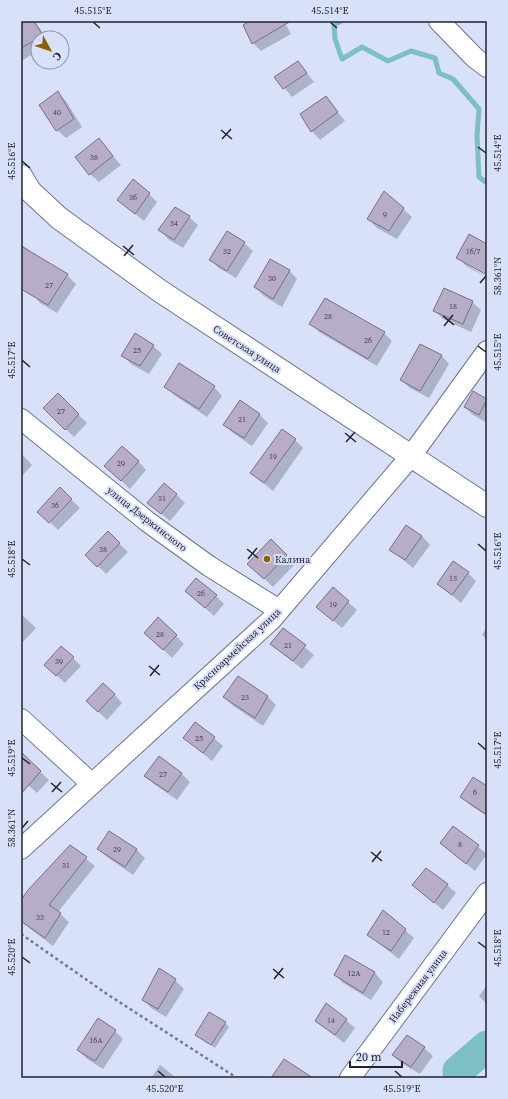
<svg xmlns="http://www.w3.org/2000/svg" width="508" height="1099" viewBox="0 0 508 1099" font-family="'Source Serif 4',serif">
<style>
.shadow{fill:#0003}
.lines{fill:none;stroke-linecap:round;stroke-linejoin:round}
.stream{stroke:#7cbfc7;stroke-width:5}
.river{stroke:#7cbfc7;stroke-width:31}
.building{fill:#b7adc6;stroke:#786f85}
.minor-casing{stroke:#6e758c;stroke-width:22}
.tertiary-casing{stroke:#6e758c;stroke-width:24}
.path{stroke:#74798a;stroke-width:2.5;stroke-dasharray:3 3;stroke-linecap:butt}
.minor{stroke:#fff;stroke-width:20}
.tertiary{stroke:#fff;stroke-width:22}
.ticks{fill:none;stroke:#21242e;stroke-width:1.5}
.poi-dot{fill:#8d6006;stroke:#d8e0fa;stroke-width:1.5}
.labels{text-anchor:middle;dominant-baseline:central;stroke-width:4;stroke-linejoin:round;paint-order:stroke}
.number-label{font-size:8px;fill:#464654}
.street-label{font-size:10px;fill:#21242e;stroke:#d8e0fa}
.poi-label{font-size:10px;fill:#21242e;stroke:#d8e0fa;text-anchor:start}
.neatline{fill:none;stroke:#21242e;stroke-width:1.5}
.ticks-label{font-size:10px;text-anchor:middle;fill:#21242e}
</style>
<rect width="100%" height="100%" fill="#d8e0fa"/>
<path class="shadow" d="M23,21H34L47,38H38V51L21,61V22Z
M252,21H284L291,34L261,51L253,43Z
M298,62L314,82L292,97L275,77Z
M58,93L66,101L82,127L66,138L57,130Z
M326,98L345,121L320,140L312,131Z
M99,140L121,165L99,182L90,174Z
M384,192L412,217L397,239L377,228L368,219Z
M149,194L157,202L144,221L118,200Z
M175,208L189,217L198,225L183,248L168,239L160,230Z
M244,243L253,251L236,278L219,268L211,260Z
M21,244L39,258L67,275L76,284L57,313L40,303L21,280Z
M487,245V274L466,262V264L487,278L466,266L458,257Z
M289,270L297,279L282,307L264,296L255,287Z
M472,302L481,310L471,332L443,319L435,311Z
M311,323L384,333L392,341L377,366L319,332Z
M153,346L162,354L149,374L131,364L123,356Z
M441,355L449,364L429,398L410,388L401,380Z
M166,386L214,387L222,396L207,417L174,395Z
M474,392L487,400V423L473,415L465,407Z
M58,395L87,423L74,437L44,408Z
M259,414L268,423L252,446L233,433L224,425Z
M295,440L303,448L273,491L251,473Z
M21,453L32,465L21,477Z
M138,461L146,470L130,489L114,474Z
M60,489L80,508L58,530L39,511Z
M176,494L185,503L170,521L148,503Z
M108,533L128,552L106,574L87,555Z
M422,536L430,545L413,568L390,549Z
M271,540L295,564L273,587L249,564Z
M468,573L476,581L461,603L439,584Z
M333,589L357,610L342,628L317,607Z
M216,596L224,604L214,616L195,599Z
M21,614L36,628L21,644Z
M487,627V640L482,635Z
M283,629L314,655L302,669L271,644Z
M176,636L184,644L172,658L154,641Z
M73,658L81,666L65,683L54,673Z
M238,677L268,697L276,705L263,726L232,705L224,697Z
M114,694L122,703L107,720L87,701Z
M196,723L223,746L212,761L184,738Z
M22,754L49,780L37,793L21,779Z
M182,774L190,782L177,800L154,784L145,776Z
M487,788V816L470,805L462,797Z
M453,827L487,854L475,871L441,843Z
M70,846L95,866L58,912L69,922L53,946L21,922V902Z
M98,849H136L145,858L133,875L107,857Z
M413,885H447L456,893L443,910Z
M405,930L414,938L399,959L368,935Z
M345,956L375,973L383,982L371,1000L343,983L335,974Z
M159,970L175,980L184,989L166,1017L151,1008L143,999Z
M487,985V1004L479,996Z
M346,1020L355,1028L344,1043L316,1021Z
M225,1023L229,1027L215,1048L196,1035Z
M115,1031L123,1039L103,1069L87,1059L78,1050Z
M424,1048L433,1056L420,1074L401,1063L393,1055Z
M160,1065L174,1076L176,1078H151Z"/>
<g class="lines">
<path class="stream" d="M341,21L334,25L335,39L342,59L362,47L388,61L411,51L435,58L439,73L453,79L479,109L477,136L479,177L487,183"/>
<path class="river" d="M458,1078V1071L487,1046"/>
</g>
<path class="building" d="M21,21H34L43,36L21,48Z
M250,21H291L252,44L243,25Z
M298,61L307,73L283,89L274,77Z
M58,91L74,119L56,131L39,105Z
M326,96L338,112L311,132L300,114Z
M99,138L113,156L89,175L75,157Z
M133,179L150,193L135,214L117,200Z
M384,191L404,208L389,231L367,219Z
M175,207L190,216L174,240L158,230Z
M227,231L245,242L227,271L209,260Z
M469,234L487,244V275L456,258Z
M21,246L68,274L48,305L21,289Z
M270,259L290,270L273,299L254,287Z
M444,288L473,301L463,324L433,311Z
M325,298L385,332L368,359L309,324Z
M135,333L154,345L140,366L121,356Z
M420,344L442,355L420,391L400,380Z
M179,363L215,386L199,409L164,387Z
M473,391L487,399L479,415L464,407Z
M58,393L79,414L65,430L43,408Z
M240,400L260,414L244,438L223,425Z
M282,429L296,439L264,483L250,473Z
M122,446L139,461L121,481L104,466Z
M164,483L177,494L161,514L147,503Z
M60,487L72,499L49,523L37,512Z
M406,525L422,536L405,560L389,550Z
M108,531L120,543L97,567L85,555Z
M271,539L287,555L264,579L247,564Z
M453,561L469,572L452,595L437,584Z
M196,578L217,595L205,608L185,591Z
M333,587L349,601L333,621L316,607Z
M158,617L177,635L163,650L144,633Z
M283,628L306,645L293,661L270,644Z
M61,646L74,657L56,676L44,665Z
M238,676L268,696L255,718L223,697Z
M103,683L115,694L98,712L86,701Z
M195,722L215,737L203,753L183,738Z
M21,752L41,771L21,794Z
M159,756L182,773L168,792L144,776Z
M473,777L487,786V815L460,797Z
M453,826L479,845L466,864L440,843Z
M109,831L137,849L125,867L97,849Z
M70,845L87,857L49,905L61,913L45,938L21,921V900L28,890Z
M426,868L448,884L434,903L412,885Z
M383,910L406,929L391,951L367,935Z
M345,955L375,972L363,993L334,975Z
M159,968L176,979L158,1009L142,1000Z
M326,1003L347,1019L335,1035L315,1021Z
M209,1012L226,1022L211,1045L195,1035Z
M98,1018L116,1030L95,1061L77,1050Z
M407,1035L425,1047L411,1067L392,1055Z
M284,1059L313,1078H271Z"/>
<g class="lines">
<g class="minor-casing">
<path id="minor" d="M439,21L475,58L487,67
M21,419L148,522L209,566L279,610
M21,719L92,784
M21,849L271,620L411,456L487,351
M350,1078L487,893"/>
</g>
<g class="tertiary-casing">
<path id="tertiary" d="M21,176L30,191L59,218L160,291L487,506"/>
</g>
<path class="path" d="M21,934L107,994L237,1078"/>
<use href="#minor" class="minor"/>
<use href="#tertiary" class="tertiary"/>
</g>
<path class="ticks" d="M93,22L100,28M330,22L337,28M221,130L232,139M222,139L231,129M478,147L486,153M22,161L30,168M123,246L134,255M124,256L133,245M480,283L486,276M443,316L454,325M444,326L453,315M478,346L486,352M22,360L30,367M345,433L356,442M346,442L355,432M478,544L486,551M247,549L258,558M22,559L30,565M248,559L257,548M149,666L160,675M150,676L159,665M478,743L486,750M22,758L30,764M51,783L62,792M52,792L61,782M22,828L28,821M371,852L382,861M372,862L381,851M478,942L486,948M22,957L30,963M273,969L284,978M274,979L283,968M158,1071L165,1077M395,1071L402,1077"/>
<circle class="poi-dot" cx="267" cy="559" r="4"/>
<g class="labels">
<g class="number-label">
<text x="57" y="112">40</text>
<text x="94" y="157">38</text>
<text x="133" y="197">36</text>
<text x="385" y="214">9</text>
<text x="174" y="223">34</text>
<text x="227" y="251">32</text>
<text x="473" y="251">16/7</text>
<text x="272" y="278">30</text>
<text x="49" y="285">27</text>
<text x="453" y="306">18</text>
<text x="328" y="316">28</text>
<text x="368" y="340">26</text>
<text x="137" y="350">25</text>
<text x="61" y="411">27</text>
<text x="242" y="419">21</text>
<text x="273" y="456">19</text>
<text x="121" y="463">29</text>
<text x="162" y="498">31</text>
<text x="55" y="505">36</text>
<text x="103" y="549">38</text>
<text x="453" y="578">13</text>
<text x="201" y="593">26</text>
<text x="333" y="604">19</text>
<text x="160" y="634">28</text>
<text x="288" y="645">21</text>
<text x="59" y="661">39</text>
<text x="245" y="697">23</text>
<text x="199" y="738">25</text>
<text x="163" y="774">27</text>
<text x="475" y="792">6</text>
<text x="460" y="844">8</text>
<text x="117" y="849">29</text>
<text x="66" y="865">31</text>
<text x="40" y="917">33</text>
<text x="386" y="932">12</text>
<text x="354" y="973">12А</text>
<text x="331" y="1020">14</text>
<text x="96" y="1040">16А</text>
</g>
<g class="street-label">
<text transform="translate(247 349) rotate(33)">Советская улица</text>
<text transform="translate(147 519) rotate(38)">улица Дзержинского</text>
<text transform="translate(237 649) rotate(-43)">Красноармейская улица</text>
<text transform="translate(418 986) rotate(-53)">Набережная улица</text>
</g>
<g class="poi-label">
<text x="275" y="559">Калина</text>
</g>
</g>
<rect width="508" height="1099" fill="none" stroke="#d8e0fa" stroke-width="44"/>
<g transform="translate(50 50) rotate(130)"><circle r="19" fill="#d8e0fa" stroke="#8f95a8"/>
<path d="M0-3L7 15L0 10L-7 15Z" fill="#8d6006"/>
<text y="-6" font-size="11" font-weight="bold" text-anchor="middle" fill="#21242e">С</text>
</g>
<path d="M350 1061v6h52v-6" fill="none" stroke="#21242e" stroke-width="2"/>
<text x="356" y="1061" font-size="12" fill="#21242e" stroke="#d8e0fa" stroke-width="3" paint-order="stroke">20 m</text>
<rect x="22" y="22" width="464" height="1055" class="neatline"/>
<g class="ticks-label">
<text x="93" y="14">45.515°E</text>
<text x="330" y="14">45.514°E</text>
<text transform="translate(497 153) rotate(-90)" y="4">45.514°E</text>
<text transform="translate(11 161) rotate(-90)" y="4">45.516°E</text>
<text transform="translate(497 276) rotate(-90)" y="4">58.361°N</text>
<text transform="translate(497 352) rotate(-90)" y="4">45.515°E</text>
<text transform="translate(11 360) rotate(-90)" y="4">45.517°E</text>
<text transform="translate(497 551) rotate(-90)" y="4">45.516°E</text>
<text transform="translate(11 559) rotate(-90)" y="4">45.518°E</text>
<text transform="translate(497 750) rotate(-90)" y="4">45.517°E</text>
<text transform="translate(11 758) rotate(-90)" y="4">45.519°E</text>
<text transform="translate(11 828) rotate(-90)" y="4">58.361°N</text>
<text transform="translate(497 948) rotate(-90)" y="4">45.518°E</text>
<text transform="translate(11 957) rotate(-90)" y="4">45.520°E</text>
<text x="165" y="1092">45.520°E</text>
<text x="402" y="1092">45.519°E</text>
</g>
</svg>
